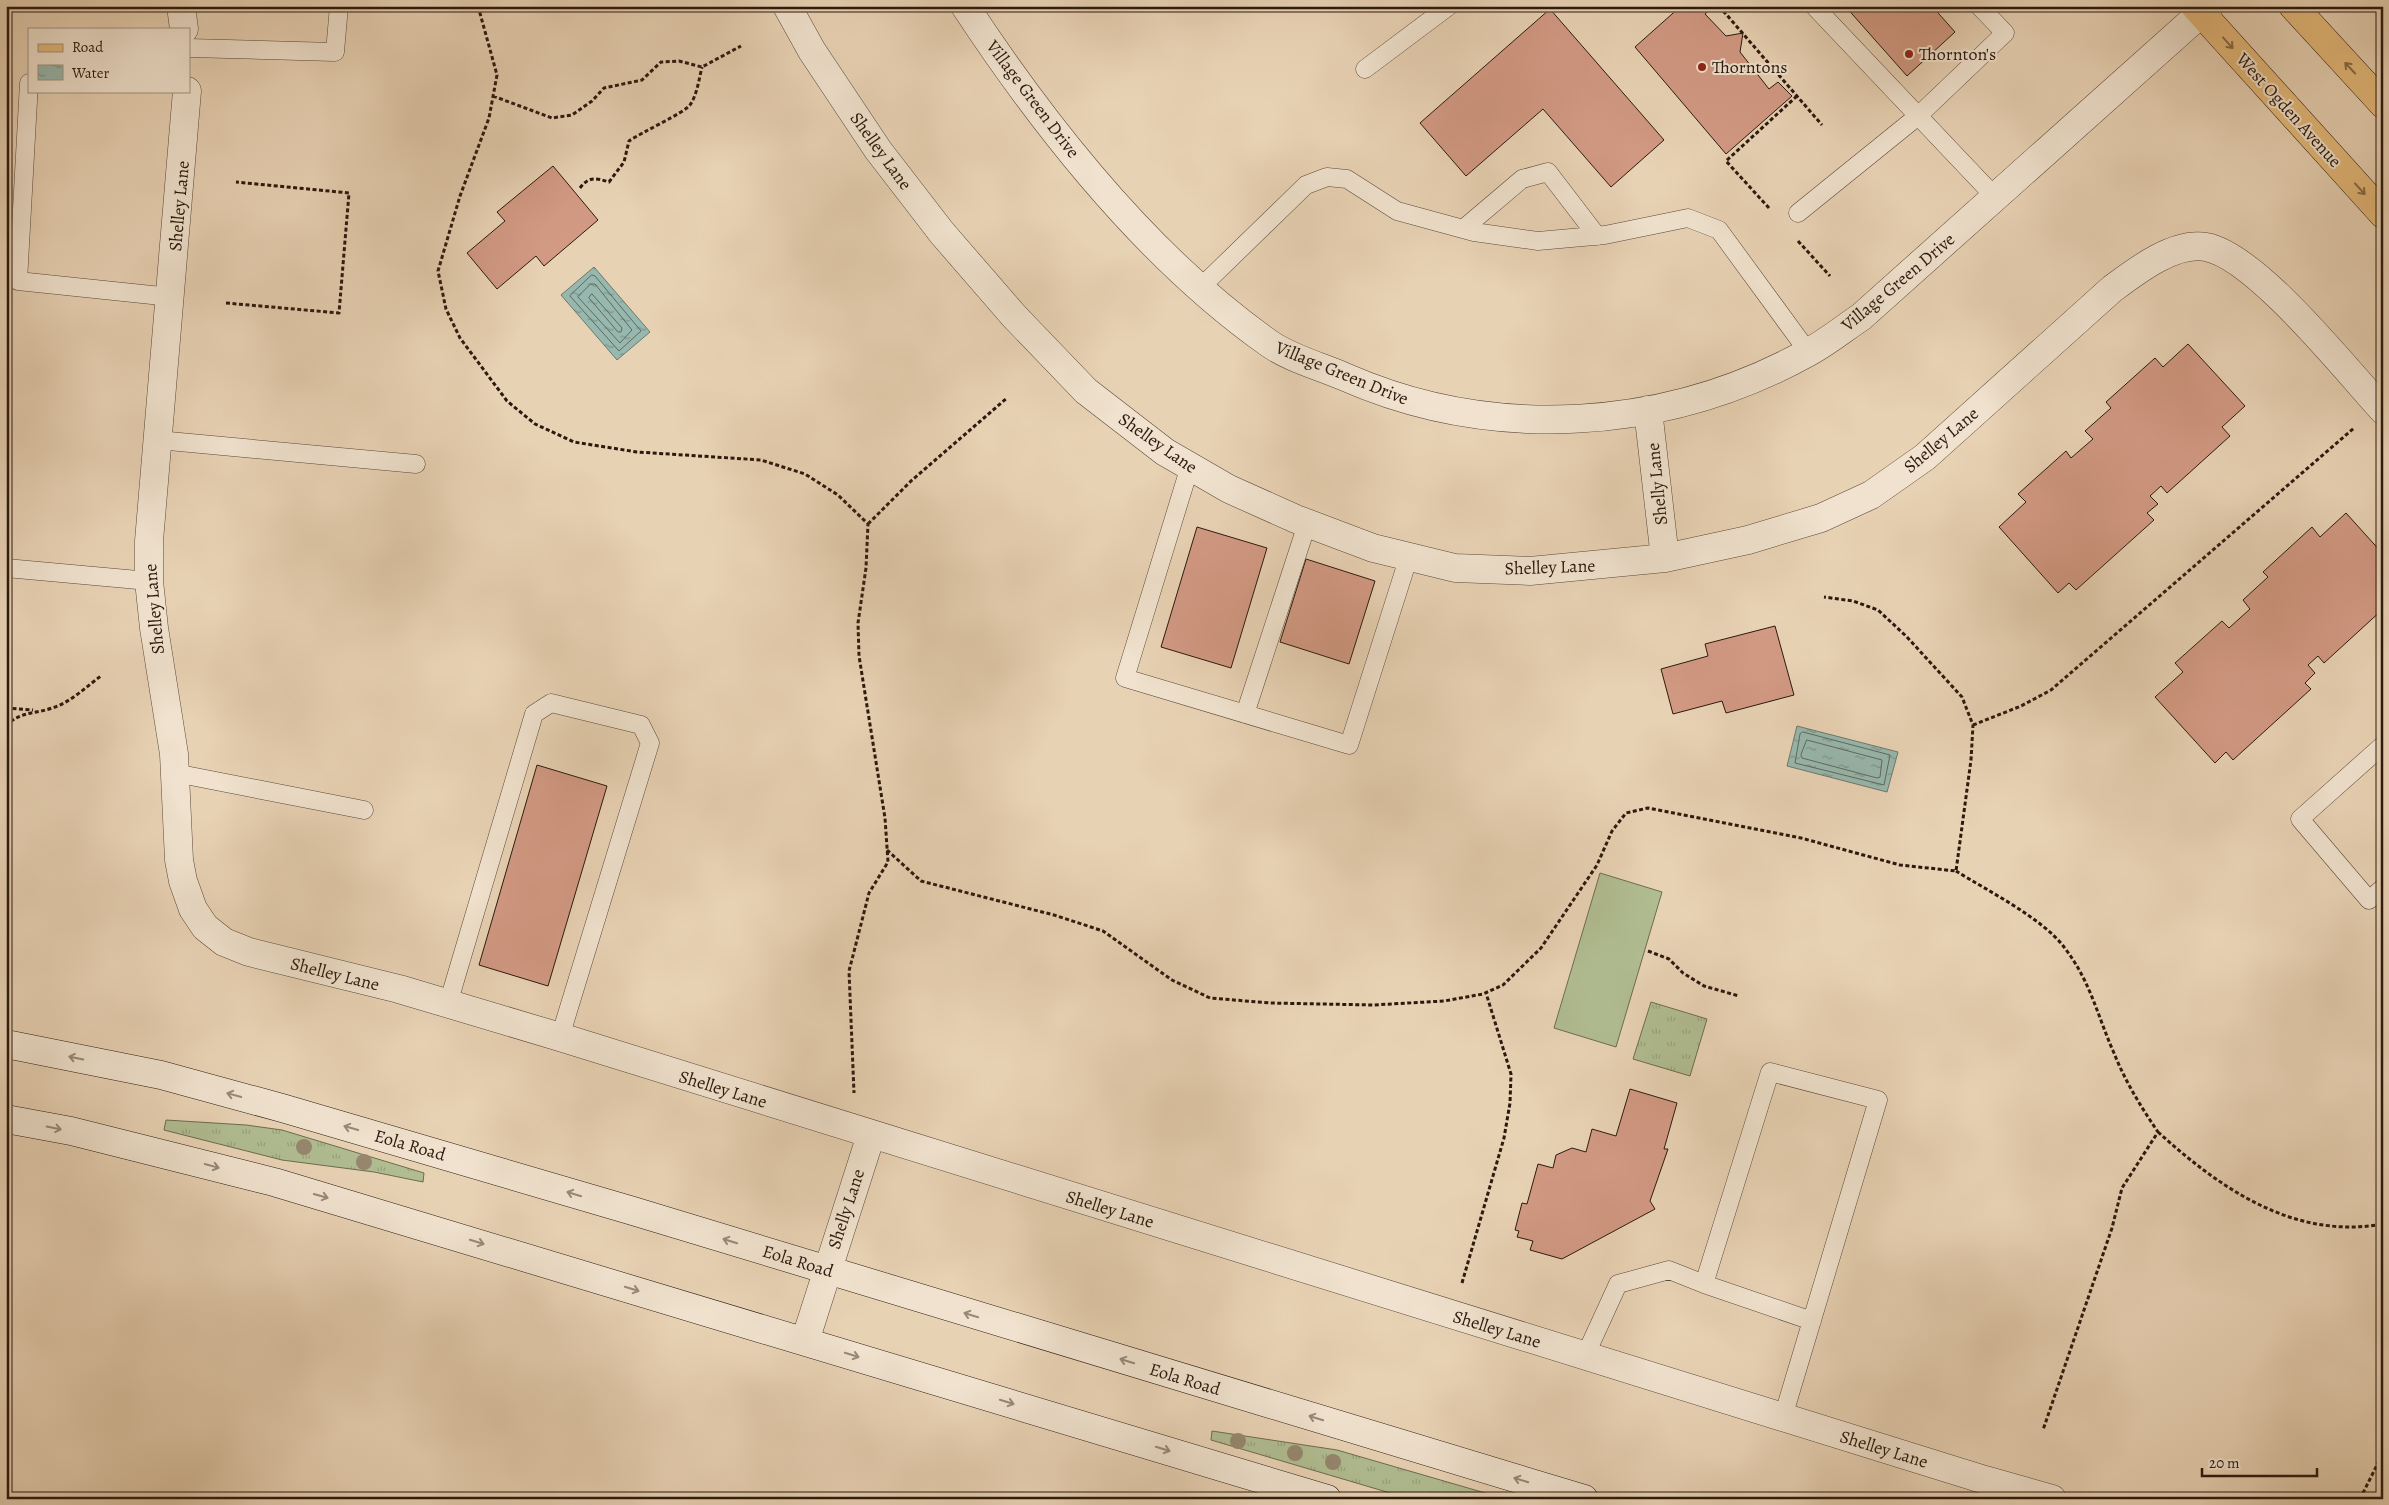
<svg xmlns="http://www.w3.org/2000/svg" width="2389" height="1505" viewBox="0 0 2389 1505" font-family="Alegreya,serif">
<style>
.grass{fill:url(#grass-tufts);stroke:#6e6b50}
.pitch{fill:#b0bd91;stroke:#6e6b50}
.water{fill:url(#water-ripples);stroke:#6c786e}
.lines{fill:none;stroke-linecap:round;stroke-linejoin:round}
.shore{stroke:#61685e;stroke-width:1}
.building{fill:#d29983;stroke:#2b190e}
.lane-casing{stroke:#5a4738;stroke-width:19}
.street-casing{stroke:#5a4738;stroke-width:29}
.secondary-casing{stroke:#2b190e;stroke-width:29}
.primary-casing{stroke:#2b190e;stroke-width:29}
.path{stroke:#2b190e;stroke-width:3;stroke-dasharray:4 2.5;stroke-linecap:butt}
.lane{stroke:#f0e2ce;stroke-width:18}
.street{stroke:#f0e2ce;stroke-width:28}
.secondary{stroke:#f0e2ce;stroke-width:28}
.primary{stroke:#e4b97a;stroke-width:28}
.tree{fill:#96876e}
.oneway{stroke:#886944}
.oneway2{stroke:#978878}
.poi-dot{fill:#8f2418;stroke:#f0e2ce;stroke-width:2}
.labels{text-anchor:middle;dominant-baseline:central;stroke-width:4;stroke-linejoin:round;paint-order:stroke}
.poi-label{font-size:18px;fill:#2b190e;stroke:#f0e2ce;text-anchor:start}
.street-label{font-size:18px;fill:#2b190e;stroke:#f0e2ce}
</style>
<defs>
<pattern id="grass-tufts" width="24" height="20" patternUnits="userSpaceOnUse" patternTransform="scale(1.25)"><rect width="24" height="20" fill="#b0bd91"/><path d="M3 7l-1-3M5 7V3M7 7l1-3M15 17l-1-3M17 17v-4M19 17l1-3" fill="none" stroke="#98a27c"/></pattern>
<pattern id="water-ripples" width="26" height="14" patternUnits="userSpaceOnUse" patternTransform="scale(1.25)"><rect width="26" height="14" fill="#97b8ae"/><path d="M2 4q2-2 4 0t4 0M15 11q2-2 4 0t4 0" fill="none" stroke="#7b958c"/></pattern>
</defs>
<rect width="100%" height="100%" fill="#e8d2b4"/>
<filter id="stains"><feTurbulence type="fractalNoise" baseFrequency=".004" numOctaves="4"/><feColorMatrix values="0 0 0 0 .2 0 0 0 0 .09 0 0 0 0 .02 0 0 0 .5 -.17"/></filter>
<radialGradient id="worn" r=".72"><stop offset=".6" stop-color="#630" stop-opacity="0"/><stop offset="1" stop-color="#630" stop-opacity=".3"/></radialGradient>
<path class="grass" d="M1651,1002L1707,1019L1690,1076L1633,1059Z
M166,1120L246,1125L282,1130L424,1173L423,1182L374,1172L282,1160L164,1130Z
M1212,1431L1337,1450L1506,1499L1407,1498L1211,1440Z"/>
<path class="pitch" d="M1600,873L1662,892L1616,1047L1554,1028Z"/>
<path class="water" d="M594,267L650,332L617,360L561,295Z
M1797,726L1898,752L1887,792L1787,766Z"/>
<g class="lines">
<path class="shore" d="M592,275L595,276L641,331L619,351L570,296Z
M591,284H595L632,330L620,343L578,297Z
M592,294L622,328L621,332H618L589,298Z
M1803,732L1890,755L1884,785L1795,763L1800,734Z
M1807,740L1882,760L1880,777L1877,778L1802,758L1801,755Z"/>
</g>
<path class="building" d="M1681,6H1710L1712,8L1705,14L1726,36L1743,33L1740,52L1769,89L1778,82L1792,96L1726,154L1635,47Z
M1845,6H1932L1955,32L1907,76Z
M1550,9L1664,140L1611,187L1543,109L1466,176L1420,123Z
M553,166L598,220L544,266L536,256L497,289L467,253L505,221L497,212Z
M2188,344L2245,406L2222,427L2230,436L2167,493L2161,486L2150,496L2158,504L2147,513L2154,520L2076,590L2069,583L2058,593L1999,527L2026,502L2018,494L2066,451L2071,458L2093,439L2085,431L2111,408L2106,402L2155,358L2163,367Z
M2346,513L2383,554V593L2379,597L2383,601V609L2324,663L2318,656L2308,665L2315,673L2305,683L2311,689L2233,760L2226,752L2215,763L2155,697L2183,672L2175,663L2222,621L2229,628L2250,609L2243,600L2268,577L2263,572L2312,527L2320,537Z
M1197,527L1267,548L1231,668L1161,647Z
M1306,559L1375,581L1349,664L1280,642Z
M1775,626L1794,695L1726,713L1722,701L1673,714L1661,669L1708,656L1705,644Z
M537,765L607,786L548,986L479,965Z
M1630,1089L1677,1103L1664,1149H1668L1650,1201L1655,1209L1562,1259L1530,1250L1533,1241L1517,1237L1519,1231L1515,1230L1522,1203L1527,1204L1538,1164L1553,1168L1556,1155L1572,1148L1586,1152L1592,1129L1616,1136Z"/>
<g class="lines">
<g class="lane-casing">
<path id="lane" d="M1814,6L1996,198
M189,48L335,52L339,6
M1365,69L1449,6
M29,83L18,281L171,297
M1798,213L1918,116L2005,33L1979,6
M1463,229L1522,179L1548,172L1597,236
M1200,288L1306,185L1327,177L1347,179L1397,211L1474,232L1538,241L1605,235L1688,218L1719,230L1809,353
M158,440L416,464
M1190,466L1125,678L1349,745L1409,556
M6,568L149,581
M1245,714L1307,524
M2383,745L2300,819L2369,900L2383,888
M175,773L364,810
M448,1004L534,714L551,703L641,725L650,743L560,1037
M1704,1284L1812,1321
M1585,1356L1618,1284L1669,1270L1704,1284L1770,1072L1878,1100L1783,1417"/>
</g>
<g class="street-casing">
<path id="street" d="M181,6L184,29
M787,6L812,51L878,150L942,233L1014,316L1086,391L1165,452L1229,489L1296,519L1373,548L1455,568L1530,571L1665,558L1748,540L1821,518L1871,495L1925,457L2112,289C2136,271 2175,241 2206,247C2256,256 2347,371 2383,410
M965,6C1046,129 1149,259 1270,344C1290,358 1322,367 1345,377C1493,442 1666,431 1807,353C1826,343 1843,329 1861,317L2209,6
M187,91L149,541V581L154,628L174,754L179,860L183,881L193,909L205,927L224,942L249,952L399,989L560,1037L1985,1480L2052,1499
M1648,410L1665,558
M805,1341L871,1135"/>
</g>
<g class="secondary-casing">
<path id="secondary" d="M6,1044L161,1075L282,1108L633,1211L1584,1499
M6,1119L71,1131L274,1182L1327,1499"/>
</g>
<g class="primary-casing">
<path id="primary" d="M2195,6L2383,214
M2293,6L2383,104"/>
</g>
<path class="path" d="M478,6L497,75L489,118L460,196L438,271L446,309L460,338L507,401L535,424L574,442L637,452L761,460L805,474L838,495L868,524L866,568L858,623L859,656L885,818L888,862L869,893L849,971L854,1093
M1719,6L1822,125
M493,96L552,118L572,115L592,101L604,88L642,80L661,62L679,61L702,67L741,46
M580,188C589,176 596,178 609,182L624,162L629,141C642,132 684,113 690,105C697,95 699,79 702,67
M1769,208L1726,161L1798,95
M1798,241L1830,276
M226,303L339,313L349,193L236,182
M868,524L911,481L1007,398
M6,708L33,710
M1973,725L2021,706L2051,690L2354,428
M6,726C20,711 36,714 52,708C70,703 87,686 101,676
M887,850L921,881L1054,915L1103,931L1172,980L1210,998L1270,1003L1374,1005L1444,1001L1483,994L1503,985L1541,948L1597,865L1612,831L1626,813L1648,808L1801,838L1900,865L1956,871L1971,760L1973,725L1962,697L1906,636L1878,610L1853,601L1824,597
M1956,871C1988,891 2042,918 2064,947C2091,982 2097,1015 2114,1053C2125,1081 2141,1107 2158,1132L2122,1188L2112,1228L2043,1430
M6,898L9,900
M1648,951L1669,959L1683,973L1704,986L1739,996
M2158,1132C2221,1189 2294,1240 2383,1224
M1462,1283L1504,1138L1510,1103L1511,1074L1486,993
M2360,1499L2383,1453"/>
<use href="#lane" class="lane"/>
<use href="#street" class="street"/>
<use href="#secondary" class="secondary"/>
<use href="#primary" class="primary"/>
</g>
<g class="tree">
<circle cx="304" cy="1147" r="8"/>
<circle cx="364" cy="1162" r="8"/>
<circle cx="1238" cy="1441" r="8"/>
<circle cx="1295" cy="1453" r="8"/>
<circle cx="1333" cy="1462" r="8"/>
</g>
<defs><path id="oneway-shaft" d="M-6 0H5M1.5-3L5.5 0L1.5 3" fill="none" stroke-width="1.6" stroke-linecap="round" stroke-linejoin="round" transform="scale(1.25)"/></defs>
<g class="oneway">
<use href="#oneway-shaft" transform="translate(2228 43) rotate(48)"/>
<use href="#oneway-shaft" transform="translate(2350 68) rotate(-133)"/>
<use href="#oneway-shaft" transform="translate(2360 189) rotate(48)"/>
</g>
<g class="oneway2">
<use href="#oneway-shaft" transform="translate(76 1058) rotate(-168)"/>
<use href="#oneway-shaft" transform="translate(234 1095) rotate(-165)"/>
<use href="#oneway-shaft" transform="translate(54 1128) rotate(11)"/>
<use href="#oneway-shaft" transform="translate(351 1128) rotate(-164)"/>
<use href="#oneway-shaft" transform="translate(212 1166) rotate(15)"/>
<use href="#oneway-shaft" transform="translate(574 1194) rotate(-163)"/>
<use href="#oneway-shaft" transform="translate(321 1196) rotate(16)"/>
<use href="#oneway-shaft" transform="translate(730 1241) rotate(-163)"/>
<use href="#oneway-shaft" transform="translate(477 1242) rotate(17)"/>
<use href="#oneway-shaft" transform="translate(632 1289) rotate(17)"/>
<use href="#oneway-shaft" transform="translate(971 1315) rotate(-163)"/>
<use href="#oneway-shaft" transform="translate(852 1355) rotate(17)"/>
<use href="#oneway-shaft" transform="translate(1127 1361) rotate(-163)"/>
<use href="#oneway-shaft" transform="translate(1007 1402) rotate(17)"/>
<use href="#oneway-shaft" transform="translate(1316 1418) rotate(-163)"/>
<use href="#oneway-shaft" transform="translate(1163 1449) rotate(17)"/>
<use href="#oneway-shaft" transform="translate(1521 1480) rotate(-163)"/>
</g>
<g class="poi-dot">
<circle cx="1909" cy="54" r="5"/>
<circle cx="1702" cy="67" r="5"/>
</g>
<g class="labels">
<g class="poi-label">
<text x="1919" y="54">Thornton's</text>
<text x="1712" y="67">Thorntons</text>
</g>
<g class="street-label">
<text transform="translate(1033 99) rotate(53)">Village Green Drive</text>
<text transform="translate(2289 110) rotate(48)">West Ogden Avenue</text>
<text transform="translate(881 151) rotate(54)">Shelley Lane</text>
<text transform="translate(179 206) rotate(-85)">Shelley Lane</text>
<text transform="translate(1898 282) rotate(-40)">Village Green Drive</text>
<text transform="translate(1342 373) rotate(22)">Village Green Drive</text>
<text transform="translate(1941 440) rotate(-40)">Shelley Lane</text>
<text transform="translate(1158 443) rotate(35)">Shelley Lane</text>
<text transform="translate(1657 484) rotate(-96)">Shelly Lane</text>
<text transform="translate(1550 567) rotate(-2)">Shelley Lane</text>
<text transform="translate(154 609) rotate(-95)">Shelley Lane</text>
<text transform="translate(335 974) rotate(14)">Shelley Lane</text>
<text transform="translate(723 1089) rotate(17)">Shelley Lane</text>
<text transform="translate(410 1145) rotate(16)">Eola Road</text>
<text transform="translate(846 1209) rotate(-72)">Shelly Lane</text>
<text transform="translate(1110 1209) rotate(17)">Shelley Lane</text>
<text transform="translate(798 1261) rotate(17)">Eola Road</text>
<text transform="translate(1497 1329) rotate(17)">Shelley Lane</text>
<text transform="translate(1185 1379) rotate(17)">Eola Road</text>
<text transform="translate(1884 1449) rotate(17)">Shelley Lane</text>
</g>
</g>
<rect width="2389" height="1505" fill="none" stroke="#e8d2b4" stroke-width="25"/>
<rect x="8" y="8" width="2374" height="1490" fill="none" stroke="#2b190e" stroke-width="2.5"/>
<rect x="12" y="12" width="2364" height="1480" fill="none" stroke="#2b190e"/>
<rect x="28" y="28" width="162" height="65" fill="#f0e2ce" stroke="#a19281"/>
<rect x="38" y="44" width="25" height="8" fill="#e4b97a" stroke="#a19281"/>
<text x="72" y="52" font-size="15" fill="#2b190e">Road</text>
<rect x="38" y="65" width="25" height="15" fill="url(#water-ripples)" stroke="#a19281"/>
<text x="72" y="78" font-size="15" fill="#2b190e">Water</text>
<path d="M2202 1468v8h115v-8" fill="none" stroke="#2b190e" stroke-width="2.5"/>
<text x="2209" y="1468" font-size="15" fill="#2b190e" stroke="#f0e2ce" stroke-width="4" paint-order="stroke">20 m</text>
<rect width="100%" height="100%" filter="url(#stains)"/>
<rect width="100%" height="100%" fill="url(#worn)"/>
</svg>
